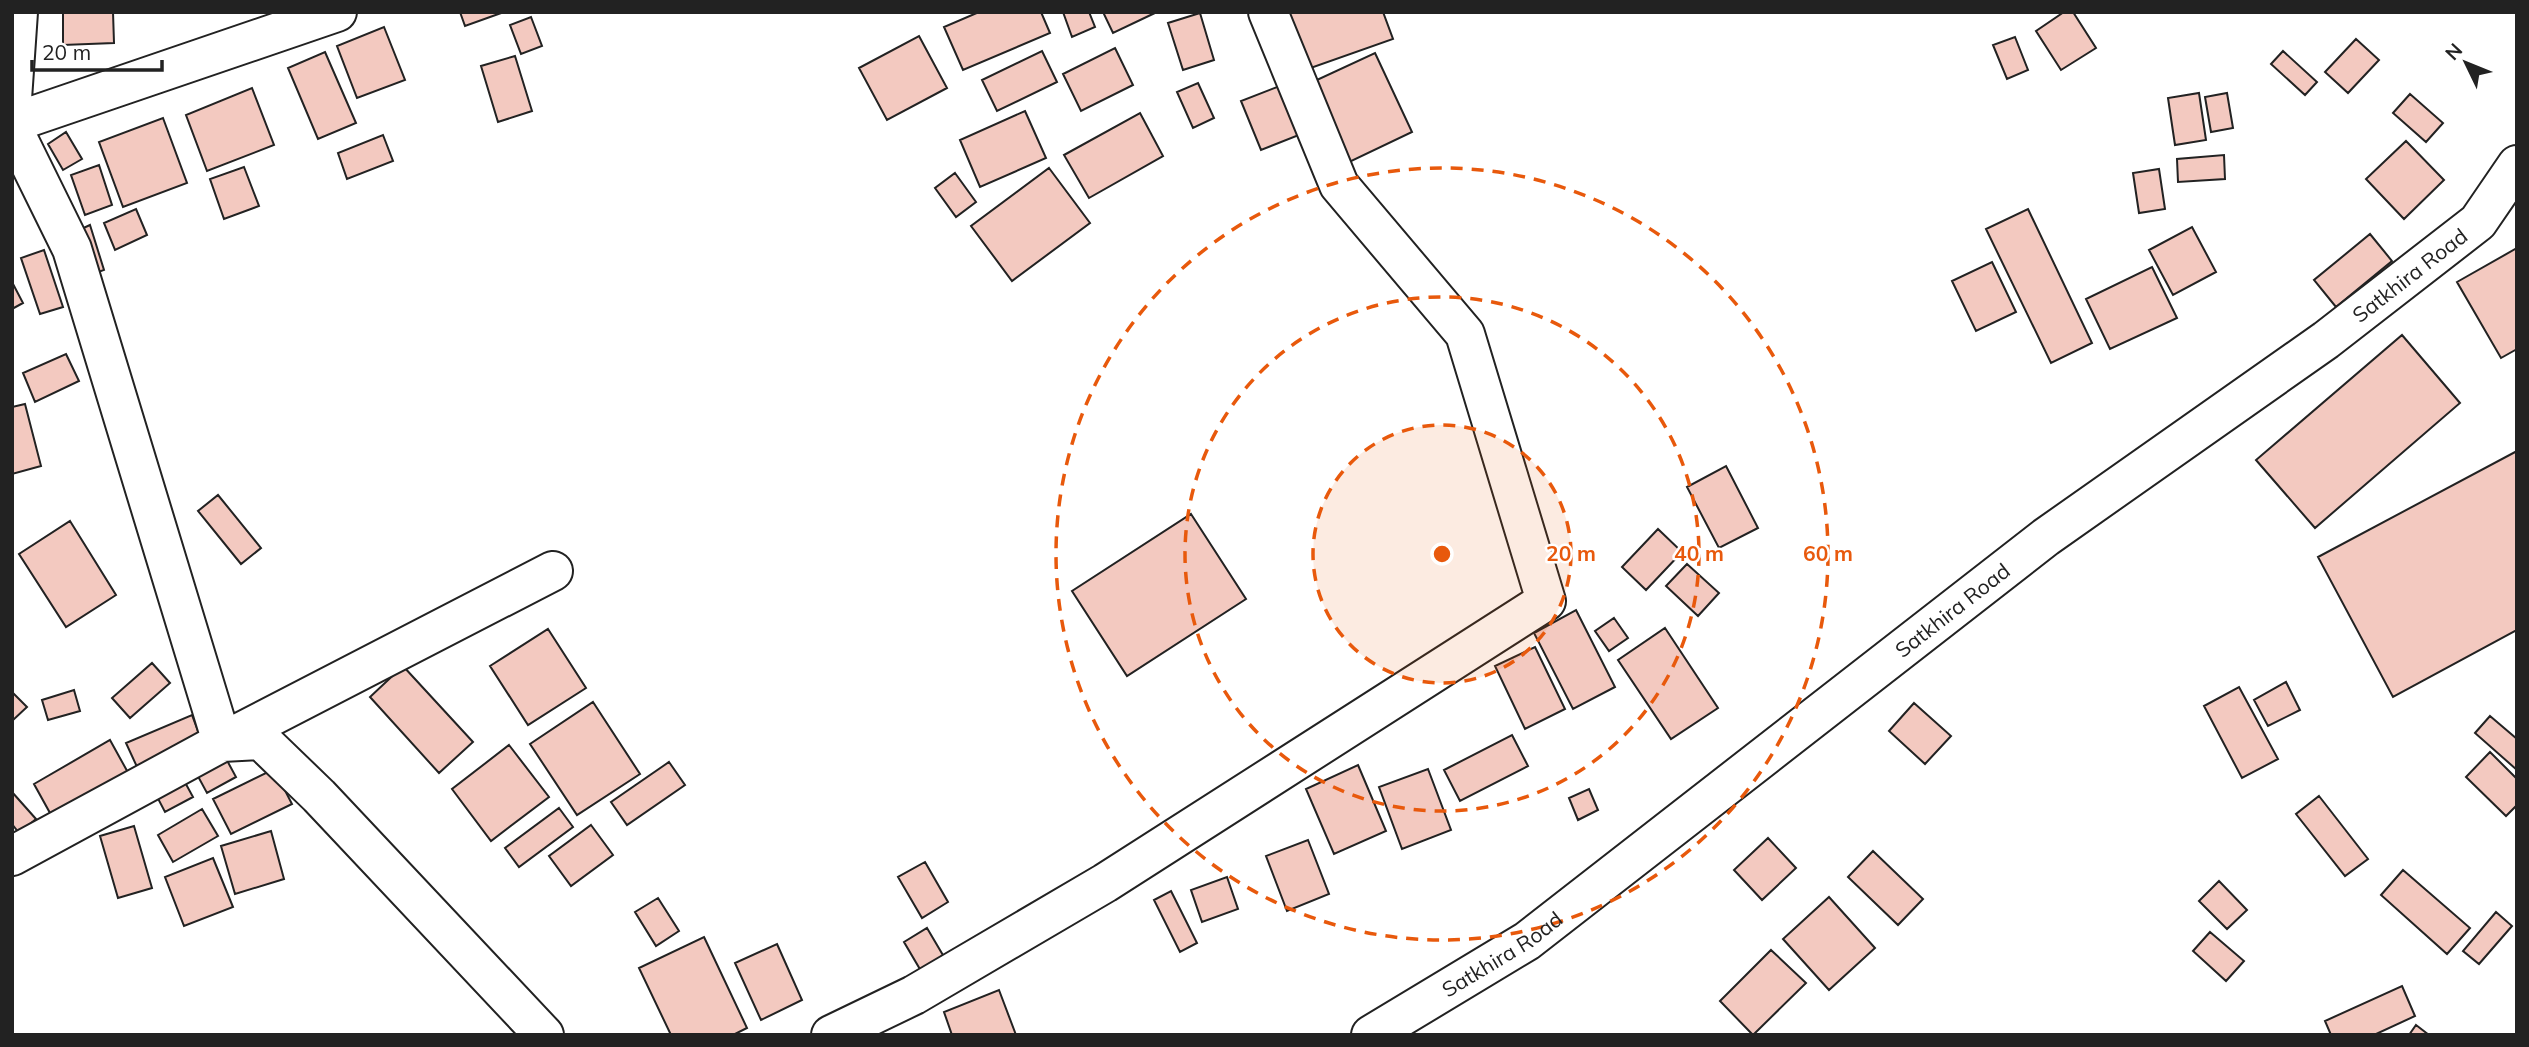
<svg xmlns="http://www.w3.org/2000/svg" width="2529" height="1047" viewBox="0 0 2529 1047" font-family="Mulish,sans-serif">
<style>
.building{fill:#f3c9c0;stroke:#222;stroke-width:2}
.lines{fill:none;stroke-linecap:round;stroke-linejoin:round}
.minor-casing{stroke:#222;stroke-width:42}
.secondary-casing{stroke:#222;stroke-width:42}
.minor{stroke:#fff;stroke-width:38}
.secondary{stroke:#fff;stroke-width:38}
.ring{fill:none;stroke:#e8590c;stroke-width:3.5;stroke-dasharray:12 9}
.labels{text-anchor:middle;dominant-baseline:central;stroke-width:5;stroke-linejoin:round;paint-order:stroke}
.street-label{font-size:21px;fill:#222;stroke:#fff}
.centre{fill:#e8590c;stroke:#fff;stroke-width:3.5}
.ring-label{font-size:21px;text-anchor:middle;font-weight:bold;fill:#e8590c;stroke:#fff;stroke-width:5;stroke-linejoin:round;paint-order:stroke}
</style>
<rect width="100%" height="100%" fill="#fff"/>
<path class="building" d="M63,12H113L114,43L63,45Z
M460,12H504L465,26Z
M979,12H1041L1050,33L963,70L944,27Z
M1063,12H1089L1095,27L1072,37Z
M1103,12H1157L1113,33Z
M1285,12H1383L1393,39L1305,70Z
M2064,12H2073L2096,48L2061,70L2036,31Z
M1200,13L1214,60L1183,70L1168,23Z
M531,17L542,46L521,54L510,25Z
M384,27L405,80L357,98L337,46Z
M919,36L947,88L887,120L859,68Z
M2015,37L2028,70L2007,79L1993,45Z
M2356,39L2379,60L2348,93L2325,72Z
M1115,48L1133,85L1081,111L1063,74Z
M1042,51L1057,82L997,111L982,80Z
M2283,51L2317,82L2305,95L2271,64Z
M325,52L356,123L318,139L288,68Z
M1375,53L1412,132L1343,165L1306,85Z
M515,56L532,111L498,122L481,66Z
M1198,83L1214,118L1193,128L1177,92Z
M1285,84L1304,133L1261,150L1241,101Z
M252,88L274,145L207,171L186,115Z
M2199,93L2206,140L2175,145L2168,98Z
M2227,93L2233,128L2211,132L2205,97Z
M2410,94L2443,123L2426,142L2393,113Z
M1025,111L1046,158L980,187L960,140Z
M1140,113L1163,156L1089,198L1064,155Z
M163,118L187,183L123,207L99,142Z
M66,132L82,159L63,170L48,144Z
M383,135L393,161L347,179L338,153Z
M2406,141L2444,180L2404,219L2366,179Z
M2224,155L2225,179L2178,182L2177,159Z
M99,165L112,205L85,215L71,175Z
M244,167L259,206L224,219L210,179Z
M1049,168L1090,223L1012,281L971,226Z
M2159,169L2165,209L2139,213L2133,173Z
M955,173L976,202L956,217L935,188Z
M136,209L147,235L115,250L104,223Z
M2028,209L2092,343L2051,363L1986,229Z
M90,225L104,270L93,274L79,230Z
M2192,227L2216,272L2173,295L2149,250Z
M2370,234L2392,261L2336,307L2314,280Z
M2517,248V349L2501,358L2457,282Z
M44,250L63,307L40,314L21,258Z
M1992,262L2016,312L1976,331L1952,281Z
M2152,267L2177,318L2110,349L2086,299Z
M12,282L23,303L12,309Z
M2402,335L2460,403L2315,528L2256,460Z
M66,354L79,381L35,402L23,373Z
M25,404L41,466L12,474V407Z
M2517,451V630L2393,697L2318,557Z
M1726,466L1758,528L1719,548L1687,487Z
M218,495L261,548L241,564L198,511Z
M1191,514L1246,599L1127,676L1072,591Z
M70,521L116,595L66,627L19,554Z
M1658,529L1682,552L1646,590L1622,567Z
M1687,564L1719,593L1698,616L1666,586Z
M1576,610L1615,687L1573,709L1534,633Z
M1614,618L1628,638L1609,651L1595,631Z
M1665,628L1718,708L1671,739L1618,660Z
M548,629L586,688L528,725L490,666Z
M1535,647L1565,709L1525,729L1495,666Z
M152,663L170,683L130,718L112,698Z
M403,666L473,742L439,773L370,697Z
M2286,682L2300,710L2268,726L2254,700Z
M2239,687L2278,759L2242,778L2204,706Z
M74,690L80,711L48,720L42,700Z
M12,692L27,707L12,721Z
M593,702L640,774L577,815L530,744Z
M1914,703L1951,736L1925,764L1889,731Z
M192,715L202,742L138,769L126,743Z
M2490,716L2517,739V770L2475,733Z
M1512,735L1528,766L1460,801L1444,770Z
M110,740L131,778L55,822L34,784Z
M509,745L549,797L491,841L452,789Z
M2490,752L2517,779V805L2506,816L2466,777Z
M223,753L236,777L207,793L194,769Z
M669,762L685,785L627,825L611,802Z
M1358,765L1386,831L1334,854L1306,789Z
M274,769L292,804L231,834L213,799Z
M1428,769L1451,830L1402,849L1379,787Z
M181,775L193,797L165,812L153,789Z
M1589,789L1598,810L1578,820L1569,798Z
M12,792L36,819L19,833L12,824Z
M2319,796L2368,859L2345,876L2296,814Z
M559,808L573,827L519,867L505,848Z
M202,809L218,836L173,862L158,835Z
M591,825L613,855L571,886L549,856Z
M134,826L152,888L118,898L100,836Z
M271,831L284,879L235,894L221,846Z
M1768,838L1796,868L1762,900L1734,870Z
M1308,840L1329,894L1287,911L1266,856Z
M1873,851L1923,899L1898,925L1848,877Z
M213,858L233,907L184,926L165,877Z
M925,862L948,902L922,918L898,877Z
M2403,870L2470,928L2447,954L2381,895Z
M1227,877L1238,909L1202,922L1191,890Z
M2219,881L2247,910L2227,929L2199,901Z
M1171,891L1197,943L1180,952L1154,900Z
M1829,897L1875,948L1829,990L1783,939Z
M658,898L679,931L656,946L635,912Z
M2496,912L2512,926L2479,964L2463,951Z
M927,928L947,962L924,976L904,942Z
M2210,932L2244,961L2226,981L2193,951Z
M704,937L747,1028L733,1035H671L639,968Z
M777,944L802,1000L761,1020L735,963Z
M1771,950L1806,983L1753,1035L1720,1001Z
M2402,986L2415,1016L2374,1035H2331L2325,1021Z
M999,990L1016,1035H952L944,1012Z
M2416,1025L2429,1035H2409Z"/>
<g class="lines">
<g class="minor-casing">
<path id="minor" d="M12,99L18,12
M12,123L337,12
M12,127L72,249L222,742L261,740L319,796L544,1035
M12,856L222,742L553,571
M831,1035L914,995L1105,883L1546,601L1465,334L1339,185L1268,12"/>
</g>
<g class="secondary-casing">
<g id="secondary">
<path id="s1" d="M1371,1035L1527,941L2046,537L2326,340L2478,222L2517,165"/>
</g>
</g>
<use href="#minor" class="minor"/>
<use href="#secondary" class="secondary"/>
</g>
<circle cx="1442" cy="554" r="129" fill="#e8590c" fill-opacity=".12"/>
<g class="ring">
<circle cx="1442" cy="554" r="129"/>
<circle cx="1442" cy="554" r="257"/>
<circle cx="1442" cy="554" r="386"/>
</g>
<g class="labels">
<g class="street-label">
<text stroke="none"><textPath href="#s1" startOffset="1288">Satkhira Road</textPath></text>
<text stroke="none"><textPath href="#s1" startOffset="721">Satkhira Road</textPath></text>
<text stroke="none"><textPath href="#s1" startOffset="154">Satkhira Road</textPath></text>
</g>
</g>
<circle cx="1442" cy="554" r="10" class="centre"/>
<g class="ring-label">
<text x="1571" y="561">20 m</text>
<text x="1699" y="561">40 m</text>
<text x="1828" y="561">60 m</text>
</g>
<rect width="2529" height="1047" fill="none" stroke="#222222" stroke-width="28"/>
<g transform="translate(2466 63) rotate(313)" stroke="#ffffff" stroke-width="5" paint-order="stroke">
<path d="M0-5L12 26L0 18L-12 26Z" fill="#222222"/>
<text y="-10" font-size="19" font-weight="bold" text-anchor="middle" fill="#222222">N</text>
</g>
<path d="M32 60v10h130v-10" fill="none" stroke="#222222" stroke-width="3.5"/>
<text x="42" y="60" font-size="21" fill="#222222" stroke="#ffffff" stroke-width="5" paint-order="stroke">20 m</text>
</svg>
